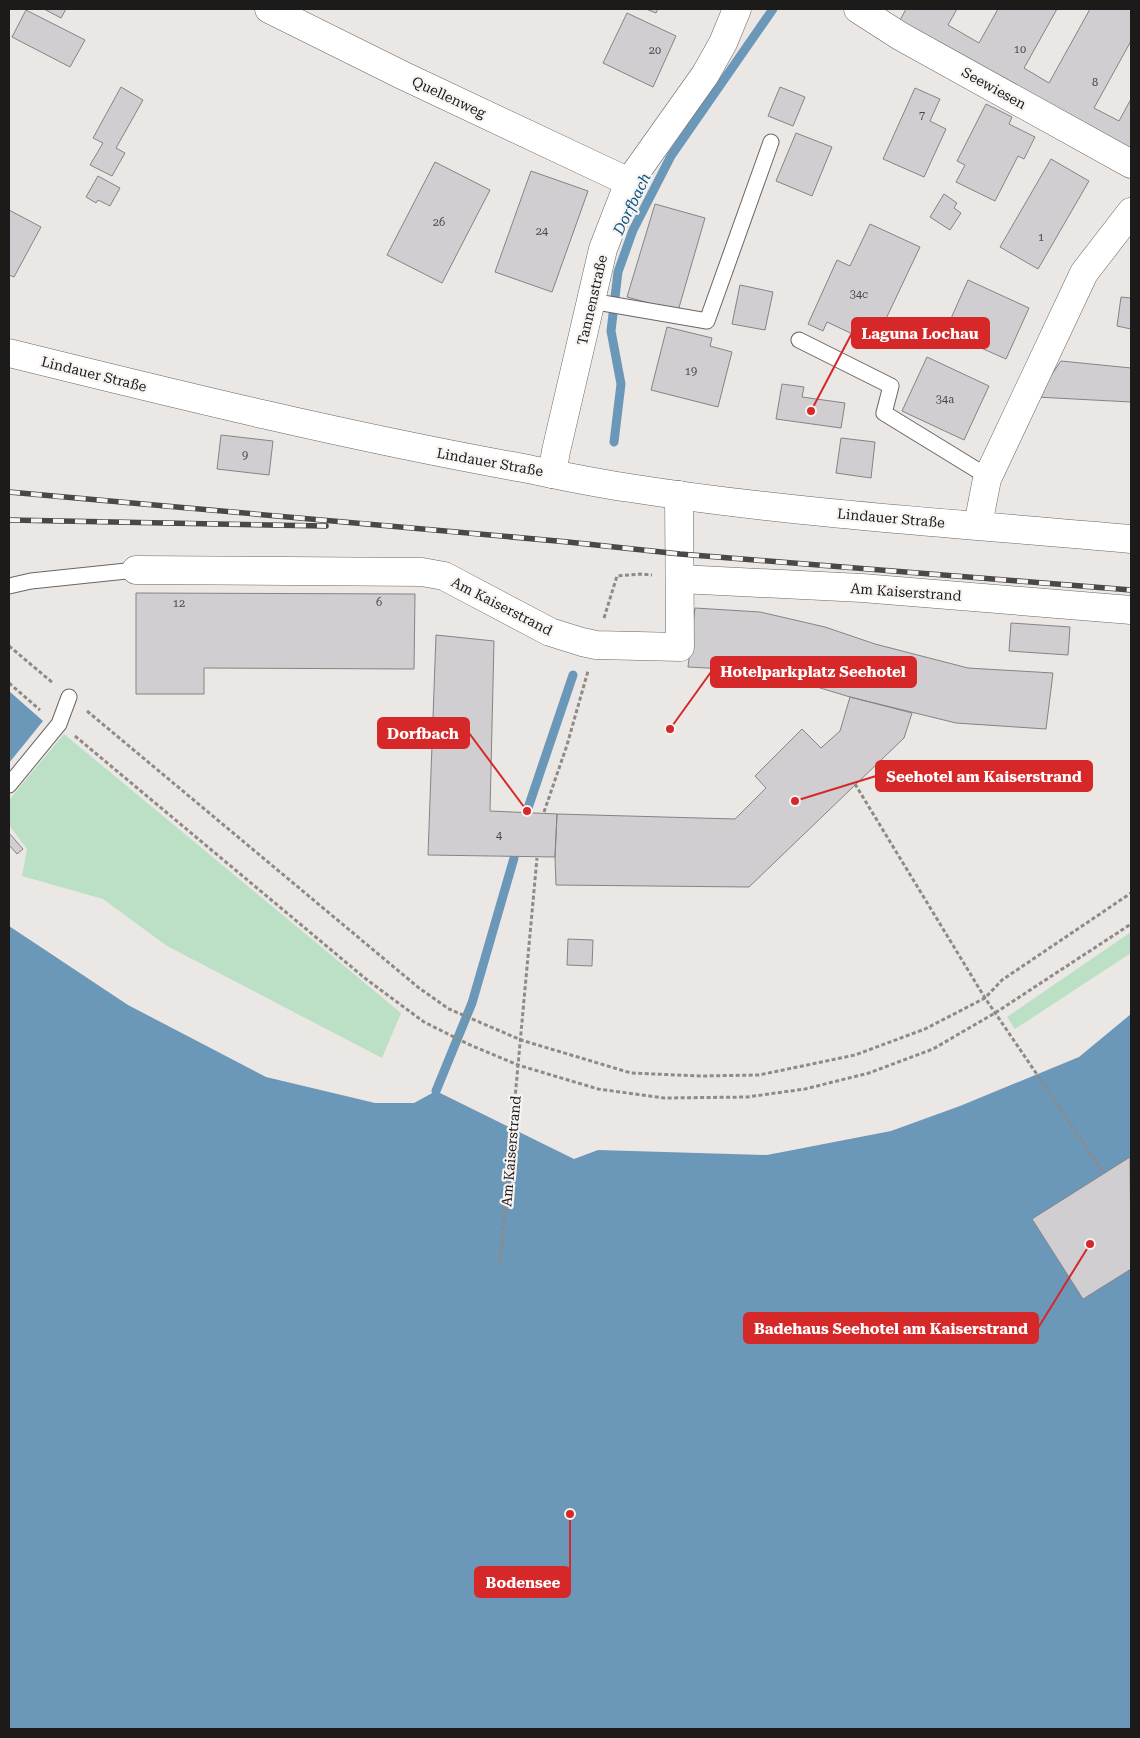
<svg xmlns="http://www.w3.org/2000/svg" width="1140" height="1738" viewBox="0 0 1140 1738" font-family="'Roboto Serif',serif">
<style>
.green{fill:#bbe0c6}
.water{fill:#6b97b9}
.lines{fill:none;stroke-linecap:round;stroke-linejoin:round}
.stream{stroke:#6b97b9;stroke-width:9}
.building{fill:#d0ced1;stroke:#858386}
.lane-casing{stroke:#696664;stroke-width:17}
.street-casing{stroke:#696664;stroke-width:29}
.primary-casing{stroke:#696664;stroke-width:29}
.path{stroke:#8d8b88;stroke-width:3;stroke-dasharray:4 2.5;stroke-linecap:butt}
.lane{stroke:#fff;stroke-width:15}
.street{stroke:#fff;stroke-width:28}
.primary{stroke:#fff;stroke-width:28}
.rail-casing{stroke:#4a4847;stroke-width:5.5}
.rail{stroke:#f8f4f2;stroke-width:4;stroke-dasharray:11;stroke-linecap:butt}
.labels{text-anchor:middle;stroke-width:4.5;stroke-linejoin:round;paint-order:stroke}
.number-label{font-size:11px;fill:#494848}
.street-label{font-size:14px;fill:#1c1b1a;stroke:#f8f4f2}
.water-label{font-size:15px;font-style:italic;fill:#075481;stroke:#f8f4f2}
.leader{fill:none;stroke:#d62828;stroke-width:2}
.callout-dot{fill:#d62828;stroke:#f8f4f2;stroke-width:2}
.callout{fill:#d62828;stroke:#d62828;stroke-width:2}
.callout-label{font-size:15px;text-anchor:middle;font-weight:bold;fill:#fff}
</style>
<rect width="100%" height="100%" fill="#ebe7e4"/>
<path class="green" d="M64 734 401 1013 382 1058 167 946 103 899 22 876 27 849 9 825V800Z
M1131 932V953L1015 1029 1007 1017Z"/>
<path class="water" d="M9 691 43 721 9 763Z
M9 926 128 1005 266 1077 375 1103H414L436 1091 574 1159 598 1150 767 1155 891 1131 960 1106 1079 1057 1131 1014V1159L1130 1158 1033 1219 1083 1299 1131 1269V1729H9Z"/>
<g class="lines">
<path class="stream" d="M614 442 621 384 611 331 618 272 633 230 671 156 773 9
M527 811 573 675
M436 1091 472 1003 514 858"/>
</g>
<path class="building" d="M44 9H66L61 18Z
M646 9H658L656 13Z
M906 9H957L948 25 979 43 998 9H1057L1024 68 1049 83 1090 9H1131V41L1094 108 1119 121 1131 99V152L898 24Z
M26 10 85 40 70 67 12 37Z
M627 13 676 36 653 87 603 63Z
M121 87 143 100 116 148 125 153 112 176 90 165 103 143 93 138Z
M780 87 805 97 793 126 768 116Z
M915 88 940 99 930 121 946 129 924 177 883 159Z
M986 104 1012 117 1009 124 1035 137 1024 159 1018 156 995 201 956 182 965 165 957 161Z
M796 133 832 147 812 196 776 181Z
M1051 159 1089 181 1038 269 1000 247Z
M435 162 490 190 442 283 387 255Z
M531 171 588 191 552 292 495 272Z
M98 176 120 188 110 206 98 200 96 203 86 197Z
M944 194 957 203 954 208 961 213 950 230 930 217Z
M655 204 705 218 678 311 627 297Z
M9 210 41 227 14 277 9 275Z
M870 224 920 247 874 344 827 322 823 331 808 324 837 260 850 266Z
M968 280 1029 308 1006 359 945 332Z
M740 285 773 292 765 330 732 324Z
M1121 297 1131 298V329L1117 326Z
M667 327 712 338 710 346 732 352 718 407 651 390Z
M927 357 989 386 964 440 902 411Z
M1061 361 1131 368V402L1036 397Z
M782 384 804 387 802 397 845 403 841 428 776 419Z
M221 435 273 441 269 475 217 469Z
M841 438 875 442 871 478 836 473Z
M136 593 415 594 414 669 204 668V694H136Z
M695 608 760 612 825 627 875 644 968 668 1053 673 1046 729 956 723 850 697 764 671 688 667Z
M1011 623 1070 627 1068 655 1009 651Z
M436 635 494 641 490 811 557 814 555 857 428 855Z
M850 697 912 713 904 738 749 887 556 885 555 857 557 814 735 819 766 788 755 776 802 729 821 748 840 731Z
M9 833 23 849 17 854 9 845Z
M568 939 593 940 592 966 567 965Z
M1130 1157 1131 1269 1083 1299 1032 1219Z"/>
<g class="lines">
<g class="lane-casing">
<path id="lane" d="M591 301 707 321 771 142
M799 340 891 386 884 413 977 470 987 479
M9 586 31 581 136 570
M9 785 59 724 69 697"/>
</g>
<g class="street-casing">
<path id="street" d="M269 9 402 75 629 182
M858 9 900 36 1131 164
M552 474 556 451 603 249 629 182 705 75 723 43 737 9
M978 525 987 479 1084 273 1131 212
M136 570 422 572 444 576 550 632 582 642 596 645 680 647 679 495
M680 579 862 588 1131 610"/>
</g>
<g class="primary-casing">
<path id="primary" d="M9 353C179 395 350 437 523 468 558 475 594 483 630 488 796 514 964 524 1131 539"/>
</g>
<path class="path" d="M604 618 617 576 640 574 652 575
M9 646 53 683
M9 683 40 710
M87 711 419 988 449 1009 521 1040 631 1073 700 1076 759 1075 855 1055 925 1029 985 998 1002 980 1131 893
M75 736 366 979 424 1022 468 1044 518 1065 598 1089 664 1098 747 1097 805 1089 869 1073 933 1049 995 1013 1131 924
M855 784 985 998 1104 1173
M544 812 567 745 588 671
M500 1262 537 858"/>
<use href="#lane" class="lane"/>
<use href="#street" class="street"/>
<use href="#primary" class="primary"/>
<g class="rail-casing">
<path id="rail" d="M9 492 568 542 680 554 1131 590
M9 520 326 526"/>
</g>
<use href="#rail" class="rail"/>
</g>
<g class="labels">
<g class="number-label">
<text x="1020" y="53">10</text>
<text x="655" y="54">20</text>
<text x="1095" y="86">8</text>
<text x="922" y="119">7</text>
<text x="439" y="226">26</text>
<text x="542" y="235">24</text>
<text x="1041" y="241">1</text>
<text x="859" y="298">34c</text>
<text x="691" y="375">19</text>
<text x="945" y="403">34a</text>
<text x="245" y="459">9</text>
<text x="379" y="606">6</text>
<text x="179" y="607">12</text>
<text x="499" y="839">4</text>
</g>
<g class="street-label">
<text transform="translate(994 88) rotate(29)" y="5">Seewiesen</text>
<text transform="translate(449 97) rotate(25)" y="5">Quellenweg</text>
<text transform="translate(592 300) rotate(-77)" y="5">Tannenstraße</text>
<text transform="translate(94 374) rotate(14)" y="5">Lindauer Straße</text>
<text transform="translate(490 462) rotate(10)" y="5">Lindauer Straße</text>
<text transform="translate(891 518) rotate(5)" y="5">Lindauer Straße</text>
<text transform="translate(906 592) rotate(4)" y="5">Am Kaiserstrand</text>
<text transform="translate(502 606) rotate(27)" y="5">Am Kaiserstrand</text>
<text transform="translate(511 1151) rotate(-85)" y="5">Am Kaiserstrand</text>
</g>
<g class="water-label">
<text transform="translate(632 204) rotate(-64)" y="5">Dorfbach</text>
</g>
</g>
<path class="leader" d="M811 411L852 333M670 729L711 672M527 811L469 733M795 801L876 776M1090 1244L1038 1328M570 1514L570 1582"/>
<g class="callout-dot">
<circle cx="811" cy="411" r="5"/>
<circle cx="670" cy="729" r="5"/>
<circle cx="527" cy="811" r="5"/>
<circle cx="795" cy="801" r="5"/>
<circle cx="1090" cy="1244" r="5"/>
<circle cx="570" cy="1514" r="5"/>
</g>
<g class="callout">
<rect x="852" y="318" width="137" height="30" rx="5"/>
<rect x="711" y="657" width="205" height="30" rx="5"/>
<rect x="378" y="718" width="91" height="30" rx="5"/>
<rect x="876" y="761" width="216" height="30" rx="5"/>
<rect x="744" y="1313" width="294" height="30" rx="5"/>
<rect x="475" y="1567" width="95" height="30" rx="5"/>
</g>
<g class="callout-label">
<text x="920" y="339">Laguna Lochau</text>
<text x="813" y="677">Hotelparkplatz Seehotel</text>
<text x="423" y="739">Dorfbach</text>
<text x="984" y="782">Seehotel am Kaiserstrand</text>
<text x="891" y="1334">Badehaus Seehotel am Kaiserstrand</text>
<text x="523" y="1588">Bodensee</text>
</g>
<rect width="1140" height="1738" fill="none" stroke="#1c1b1a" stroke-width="20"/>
</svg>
